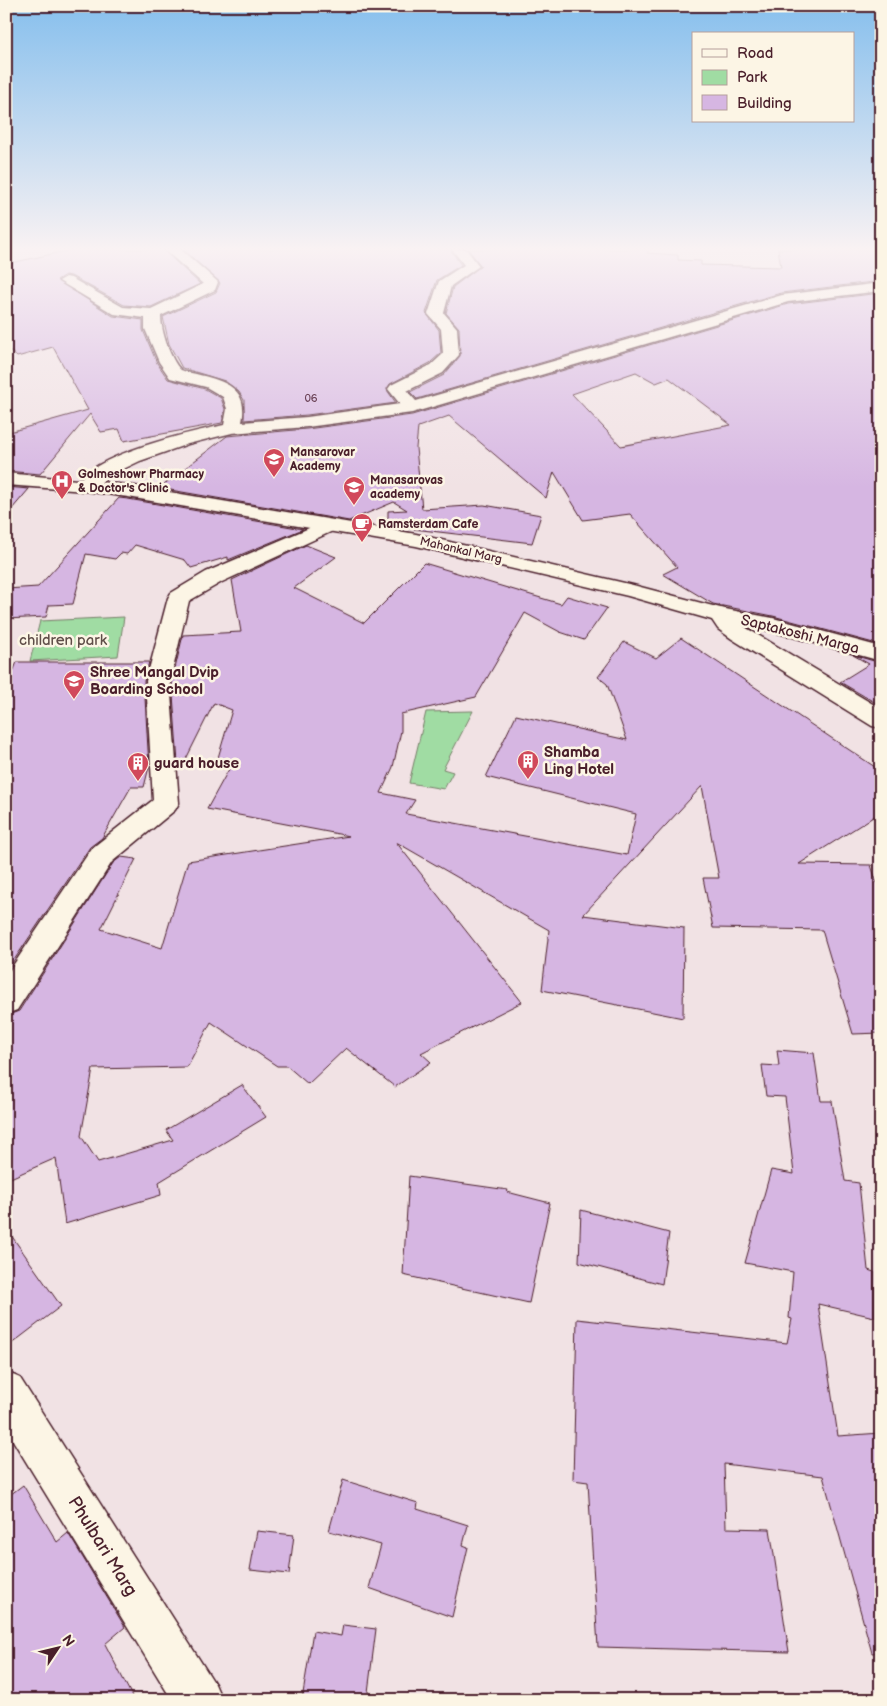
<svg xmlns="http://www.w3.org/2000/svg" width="887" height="1706" viewBox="0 0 887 1706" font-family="'Balsamiq Sans',sans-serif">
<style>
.green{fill:#a0dca3;stroke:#757e67}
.building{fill:#d6b6e2;stroke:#4a1f2b;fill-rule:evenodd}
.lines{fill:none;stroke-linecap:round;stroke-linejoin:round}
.minor-casing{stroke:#4a1f2b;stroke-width:3}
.major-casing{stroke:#4a1f2b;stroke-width:3}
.minor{fill:#fcf5e5;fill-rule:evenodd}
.major{fill:#fcf5e5;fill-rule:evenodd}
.labels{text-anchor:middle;stroke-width:5;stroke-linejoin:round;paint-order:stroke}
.far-number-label{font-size:11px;fill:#6d4559}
.far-poi-label{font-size:12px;font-weight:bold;fill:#4a1f2b;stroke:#fcf5e5;text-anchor:start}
.far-street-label{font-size:12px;fill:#4a1f2b;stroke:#fcf5e5}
.street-label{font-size:15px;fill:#4a1f2b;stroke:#fcf5e5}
.park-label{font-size:15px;fill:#604e49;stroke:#fcf5e5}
.poi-label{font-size:15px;font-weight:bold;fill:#4a1f2b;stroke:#fcf5e5;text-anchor:start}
.near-street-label{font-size:18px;fill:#4a1f2b;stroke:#fcf5e5}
</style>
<rect width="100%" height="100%" fill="#f1e2e4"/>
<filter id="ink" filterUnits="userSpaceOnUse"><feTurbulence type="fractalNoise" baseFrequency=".02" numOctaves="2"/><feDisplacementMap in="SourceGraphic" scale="10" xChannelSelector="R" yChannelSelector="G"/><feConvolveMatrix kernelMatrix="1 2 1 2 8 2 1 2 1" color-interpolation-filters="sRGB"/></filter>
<g filter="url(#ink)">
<path class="green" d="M124 617 118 656 30 661 40 621Z
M473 711 443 769 453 772 444 789 409 783 426 712Z"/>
<path class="building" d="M75 249H162L200 284 151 307 124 305 71 276 65 275 57 280 113 316 143 320V330L157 363 168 379 205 389 221 398 225 409 222 423 124 441 119 429 101 432 90 414 40 474 6 471V433L88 410 53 347 17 357 6 347V264Z
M183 249H450L461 265 437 280 426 313 439 330 441 353 430 363 390 384 387 390 396 403 307 415 244 420V400L239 392 225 381 182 368 169 344 163 317 216 292 220 283Z
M468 249H649L647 253 678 255V260L701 261V265L781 267 778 249H881V281L781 293 417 399 410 392 444 375 460 356 459 328 446 313 453 287 481 266Z
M881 293V645L773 616 713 604 663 574 677 567 630 514 583 520 554 472 546 498 449 416 418 427 416 448 422 509 484 505 541 515 532 543 388 526V511L407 510 394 502 349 521 159 488 227 436 307 429 412 415 788 304ZM636 372 656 383 669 378 731 425 621 446 572 394Z
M6 487 29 489 6 516Z
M119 498 128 499 303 529 228 560V557L191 568 185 560 135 545 127 554 121 553 115 559 86 554 73 604 49 605 46 617 6 619V589L38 587Z
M306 545 336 557 294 588 364 623 424 563 561 604 567 596 607 608 584 640 560 632 525 613 476 697 401 714V731L393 767 381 793 415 800 406 814 627 855 636 814 486 777 516 715 627 740 607 684 598 677 624 642 656 658 681 638 881 771V812L799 864 871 865 881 896V1033L853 1034 822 930 713 928 703 878H719L702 786 583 915 684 928 683 1018 542 990 549 930 396 842 522 1002 421 1053 431 1062 395 1087 346 1048 308 1084 287 1066H277L211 1022 187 1067 93 1069 81 1136 98 1162 173 1140 166 1130 242 1085 266 1117 159 1182 161 1195 65 1224 56 1158 6 1180V1016L19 1011 113 863 121 857 136 859 101 929 162 948 188 861 349 836 207 809 229 769 215 768 232 710 214 703 184 763H178L172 681 183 635 241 632 232 580Z
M853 655 881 663V706L840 682 869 664Z
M17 662H149L144 681 149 767 144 787H131L102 838 90 847 6 972V672H13Z
M777 1050 814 1053 821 1101H832L845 1181 859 1183 868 1270 874 1272V1317L818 1304 838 1436 881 1433V1652L872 1653 823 1476 724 1464 726 1528 770 1529 789 1652 598 1647 588 1482 573 1480 577 1319 787 1343 792 1319 789 1318 793 1272 745 1263 771 1170 794 1174 785 1097 766 1096 762 1065 779 1066Z
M409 1176 508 1190 507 1192 550 1203 529 1303 403 1275Z
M581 1210 669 1233 662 1284 579 1262Z
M6 1228 61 1306 6 1348Z
M343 1480 418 1503 417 1509 468 1525 463 1545 468 1547 452 1617 369 1588 381 1545 329 1531Z
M23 1485 57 1542 68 1533 125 1627 105 1644 134 1700H12L6 1687V1498Z
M257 1531 294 1535 289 1574 250 1570Z
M343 1625 376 1629 367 1700H302L313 1631 341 1636Z"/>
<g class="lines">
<g class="minor-casing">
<path id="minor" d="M164 249H180L218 282 215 290 161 316C161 330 170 360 181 370 185 372 192 373 196 374 224 381 249 387 242 422L307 417 400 404 388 389 391 385 431 365 443 354 441 329 428 314 439 281 464 265 452 249H466L479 266 451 286 444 313 457 328 459 355 443 373 407 391 416 401 782 295 881 283V291L788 302 412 413 307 427 232 433 188 444 140 461 111 475 92 489H78L75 485C97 453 187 433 224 425L227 409 223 397 206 387 170 378 159 362 145 329V318L114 314 59 281 66 277 71 278 123 307 151 309 203 284Z
M328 520 335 522 338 526 335 530 222 582 189 601 170 681 179 803 175 810 112 862 17 1010 6 1014V976L92 848 153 800 146 681 168 598 171 593 206 572Z
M720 608 773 618 881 647V661L771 631 712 620 709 615 712 610Z
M6 1372 20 1378 215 1684 222 1700H172L6 1429Z"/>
</g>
<g class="major-casing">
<path id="major" d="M6 473 128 485 416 534 633 585 728 610 734 619 748 629 881 709V728L872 726 732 639 718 629 712 620 628 596 416 546 128 497 85 491 6 485Z"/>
</g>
<use href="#minor" class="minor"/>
<use href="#major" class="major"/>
</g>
</g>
<linearGradient id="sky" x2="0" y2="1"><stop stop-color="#86bfed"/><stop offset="0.51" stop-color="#f9f2f3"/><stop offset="1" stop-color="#f9f2f3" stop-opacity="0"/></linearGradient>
<rect width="887" height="488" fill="url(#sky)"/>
<defs>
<g id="school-pin" transform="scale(1.125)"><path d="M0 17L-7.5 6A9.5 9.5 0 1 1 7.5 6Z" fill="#d1495b" stroke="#fcf5e5"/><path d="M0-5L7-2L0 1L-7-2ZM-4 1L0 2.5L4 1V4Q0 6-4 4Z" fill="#fff"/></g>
<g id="hospital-pin" transform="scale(1.125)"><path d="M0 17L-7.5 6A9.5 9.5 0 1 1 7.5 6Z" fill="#d1495b" stroke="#fcf5e5"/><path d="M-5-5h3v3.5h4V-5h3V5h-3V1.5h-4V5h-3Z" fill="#fff"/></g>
<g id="cafe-pin" transform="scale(1.125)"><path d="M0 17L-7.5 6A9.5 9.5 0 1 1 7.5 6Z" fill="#d1495b" stroke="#fcf5e5"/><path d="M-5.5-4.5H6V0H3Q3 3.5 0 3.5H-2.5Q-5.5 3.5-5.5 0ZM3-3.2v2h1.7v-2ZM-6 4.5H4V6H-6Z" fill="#fff"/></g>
<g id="building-pin" transform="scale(1.125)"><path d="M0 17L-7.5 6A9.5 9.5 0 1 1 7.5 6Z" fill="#d1495b" stroke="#fcf5e5"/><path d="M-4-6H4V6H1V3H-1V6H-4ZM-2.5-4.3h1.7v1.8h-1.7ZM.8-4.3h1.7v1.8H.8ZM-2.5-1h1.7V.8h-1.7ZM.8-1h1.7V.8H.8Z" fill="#fff"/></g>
</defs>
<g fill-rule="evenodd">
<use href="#school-pin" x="274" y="459"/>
<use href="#hospital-pin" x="62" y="481"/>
<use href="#school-pin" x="354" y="487"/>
<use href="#cafe-pin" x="362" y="524"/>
<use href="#school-pin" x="74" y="681"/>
<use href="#building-pin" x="528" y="761"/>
<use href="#building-pin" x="138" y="763"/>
</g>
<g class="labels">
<g class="far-number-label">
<text x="311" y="402">06</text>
</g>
<g class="far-poi-label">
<text x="290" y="456">Mansarovar<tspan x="290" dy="14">Academy</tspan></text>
<text x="78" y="478">Golmeshowr Pharmacy<tspan x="78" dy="14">&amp; Doctor's Clinic</tspan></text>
<text x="370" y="484">Manasarovas<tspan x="370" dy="14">academy</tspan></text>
<text x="378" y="528">Ramsterdam Cafe</text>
</g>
<g class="far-street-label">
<text transform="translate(461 550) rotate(13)" y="4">Mahankal Marg</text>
</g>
<g class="street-label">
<text transform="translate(800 634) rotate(14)" y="5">Saptakoshi Marga</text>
</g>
<g class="park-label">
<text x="63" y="645">children park</text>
</g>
<g class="poi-label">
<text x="90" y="677">Shree Mangal Dvip<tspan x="90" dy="17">Boarding School</tspan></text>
<text x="544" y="757">Shamba<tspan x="544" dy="17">Ling Hotel</tspan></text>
<text x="154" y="768">guard house</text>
</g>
<g class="near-street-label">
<text transform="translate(103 1546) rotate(58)" y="6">Phulbari Marg</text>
</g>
</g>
<rect width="887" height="1706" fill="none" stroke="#fcf5e5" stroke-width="25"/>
<rect x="12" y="12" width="862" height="1681" fill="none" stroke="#4a1f2b" stroke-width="2" filter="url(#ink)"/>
<rect x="692" y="32" width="162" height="90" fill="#fcf5e5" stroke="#b59f9b"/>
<rect x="702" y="49" width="25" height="8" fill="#fcf5e5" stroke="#b59f9b"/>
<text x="737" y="58" font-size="15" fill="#4a1f2b">Road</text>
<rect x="702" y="70" width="25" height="15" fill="#a0dca3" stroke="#b59f9b"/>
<text x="737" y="82" font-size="15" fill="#4a1f2b">Park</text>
<rect x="702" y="95" width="25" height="15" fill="#d6b6e2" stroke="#b59f9b"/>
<text x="737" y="108" font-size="15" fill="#4a1f2b">Building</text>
<g transform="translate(58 1648) rotate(55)" stroke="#fcf5e5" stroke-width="4" paint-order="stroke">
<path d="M0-4L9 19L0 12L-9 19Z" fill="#4a1f2b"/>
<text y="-8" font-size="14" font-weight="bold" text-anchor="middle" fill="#4a1f2b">N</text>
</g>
</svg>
